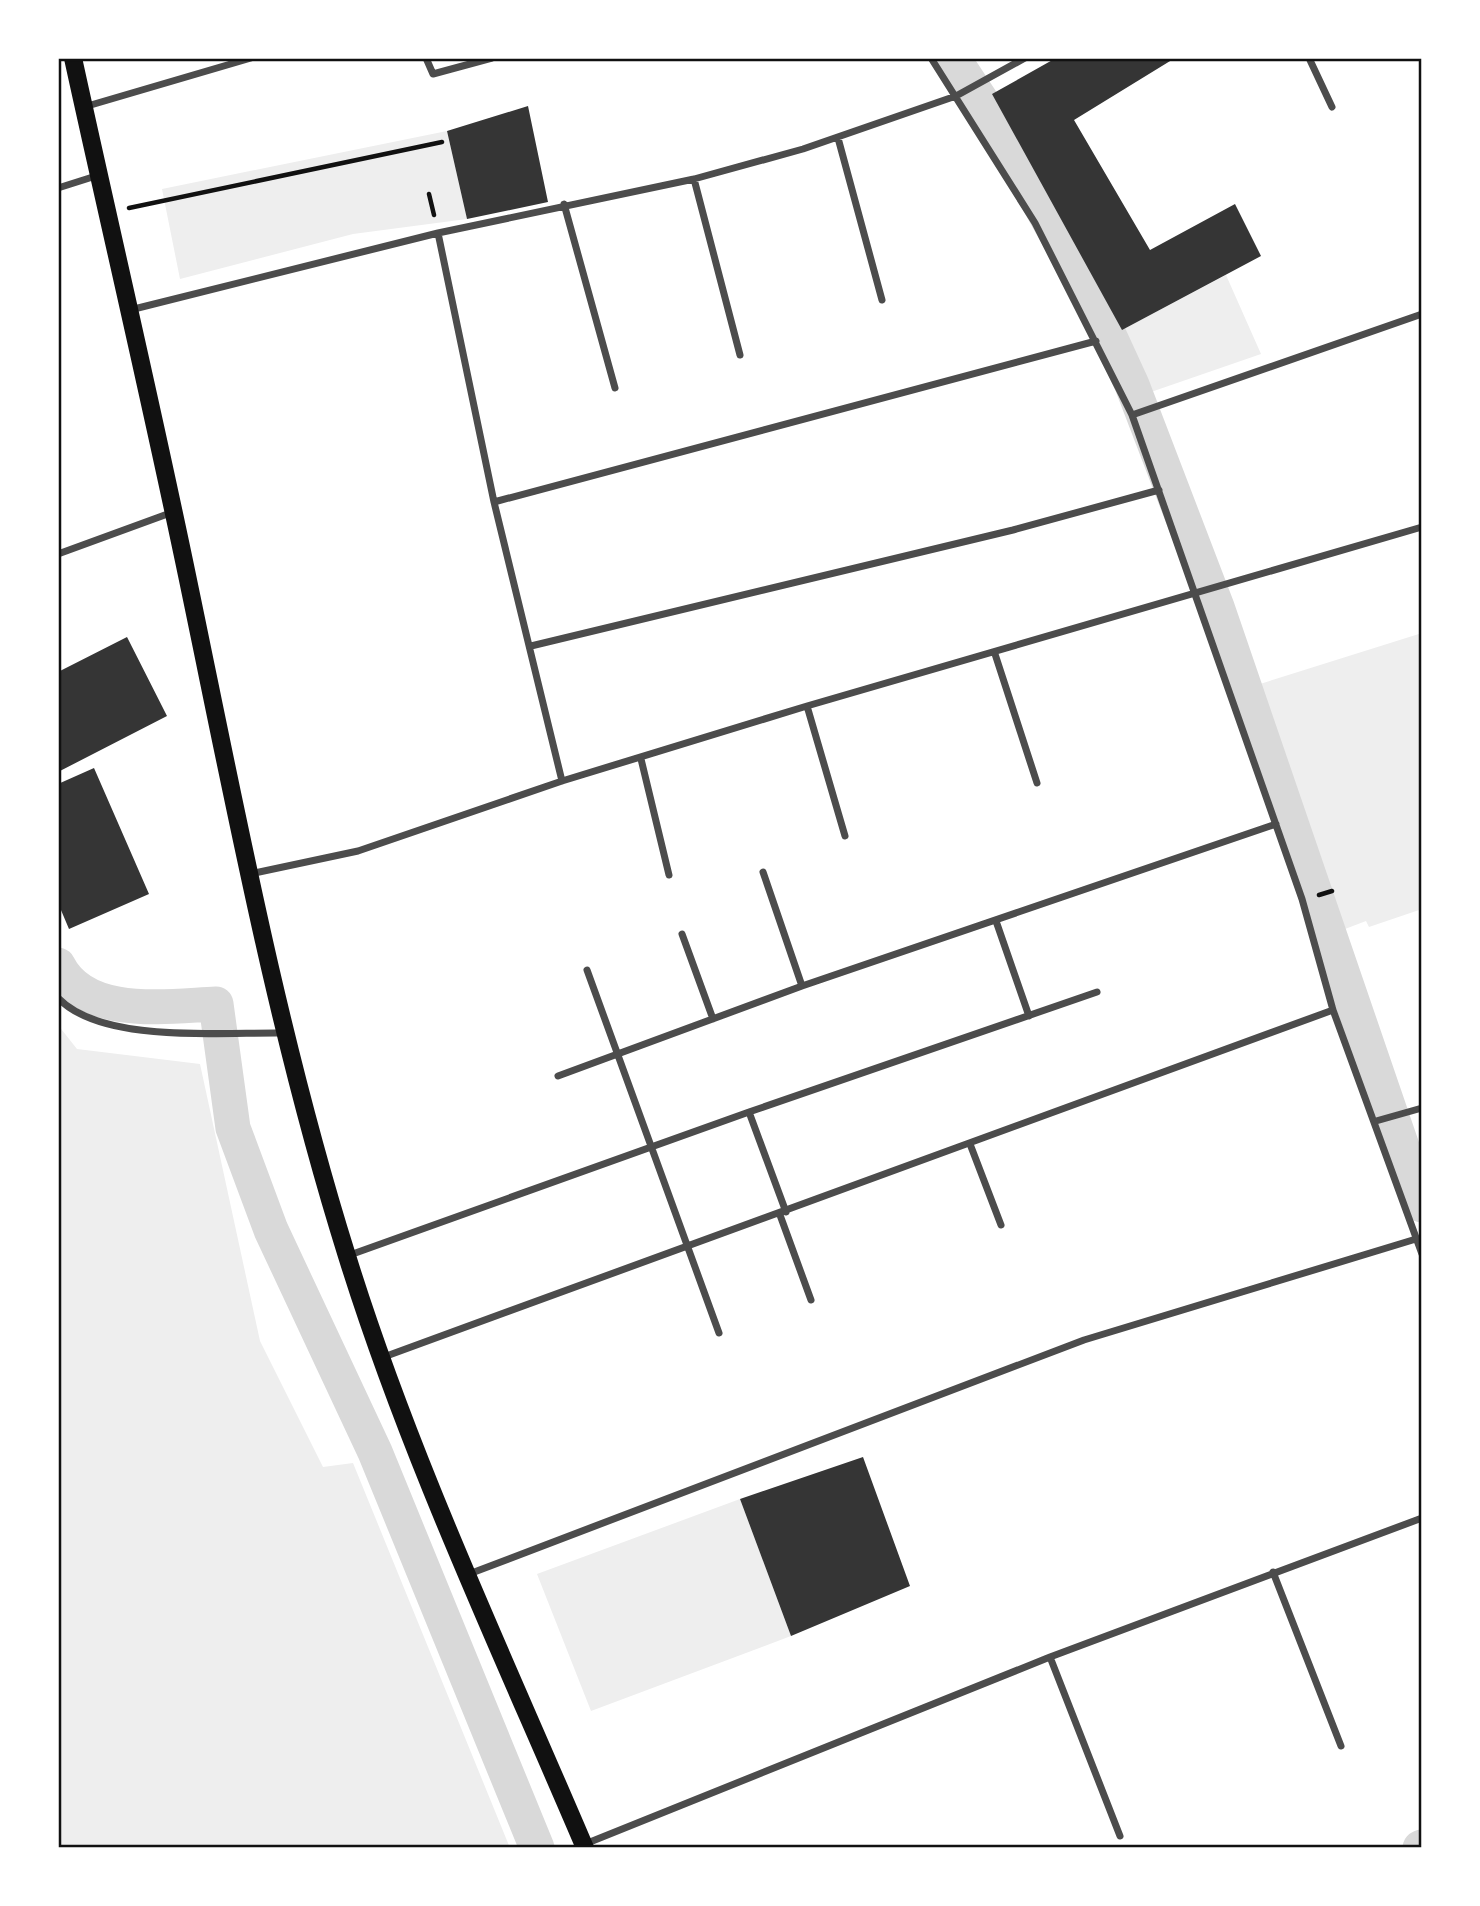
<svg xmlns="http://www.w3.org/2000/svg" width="1480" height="1906" viewBox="0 0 1480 1906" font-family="Merriweather,serif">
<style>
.green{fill:#eee}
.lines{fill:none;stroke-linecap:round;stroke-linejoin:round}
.canal{stroke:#d9d9d9;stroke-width:35}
.building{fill:#353535}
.path{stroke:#111;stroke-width:4.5}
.minor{stroke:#4c4c4c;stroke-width:7}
.primary{stroke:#111;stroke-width:18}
.neatline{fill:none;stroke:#111;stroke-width:2.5}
</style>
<rect width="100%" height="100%" fill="#fff"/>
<path class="green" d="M447 131 467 219 353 234 180 279 162 189Z
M1226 275 1261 354 1151 392 1122 330Z
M1422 633V909L1369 927 1366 921 1345 929 1260 684Z
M58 1025 77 1049 200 1064 260 1341 323 1467 353 1463 510 1848H58Z
M740 1499 791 1636 591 1711 537 1574Z"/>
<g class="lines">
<path class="canal" d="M953 58 988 111 1093 300 1132 385 1217 607 1422 1205
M58 965C85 1019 166 1006 216 1004L233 1128 271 1230 375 1452 537 1848
M1420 1848 1422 1847"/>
</g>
<path class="building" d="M1056 58H1175L1074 120 1150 250 1235 204 1261 256 1122 330 992 94Z
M528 106 548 202 467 219 447 131Z
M127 637 167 716 58 772V672Z
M94 768 149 894 69 929 58 903V784Z
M863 1457 910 1586 791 1636 740 1499Z"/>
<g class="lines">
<path class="path" d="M429 194 434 215
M129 208 442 142
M1319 895 1332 891"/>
<path class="minor" d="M426 58 433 74 492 58
M931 58 1035 223 1132 415 1302 899 1333 1010 1422 1254
M1309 58 1332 107
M84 107 251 58
M838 138 882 300
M694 179 740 355
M58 188 99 175
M564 204 615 388
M438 233 494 502 562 781
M130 310 438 233 694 179 803 149 956 96 1025 58
M1132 415 1422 314
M494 502 1096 341
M58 554 173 512
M531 646 1013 530 1159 490
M995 654 1037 783
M807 706 845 836
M641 759 669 875
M763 872 802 986
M250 874 358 851 562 781 807 706 1422 527
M996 921 1029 1016
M682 934 713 1019
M587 970 719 1333
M58 998C102 1044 222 1032 283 1033
M558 1076 802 986 1276 824
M749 1112 786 1212
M1376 1121 1422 1108
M970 1144 1001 1225
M780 1215 811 1300
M347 1256 749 1112 1097 992
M381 1358 1333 1010
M1273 1572 1341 1746
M469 1574 1084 1340 1416 1239
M1050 1657 1120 1836
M585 1844 1050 1657 1422 1518"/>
<path class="primary" d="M73 58C111 232 152 406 188 580 235 806 278 1036 347 1256 410 1459 502 1653 585 1848"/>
</g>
<rect width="1480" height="1906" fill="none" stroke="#ffffff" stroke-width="119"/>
<rect x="60" y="60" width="1360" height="1786" class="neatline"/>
</svg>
